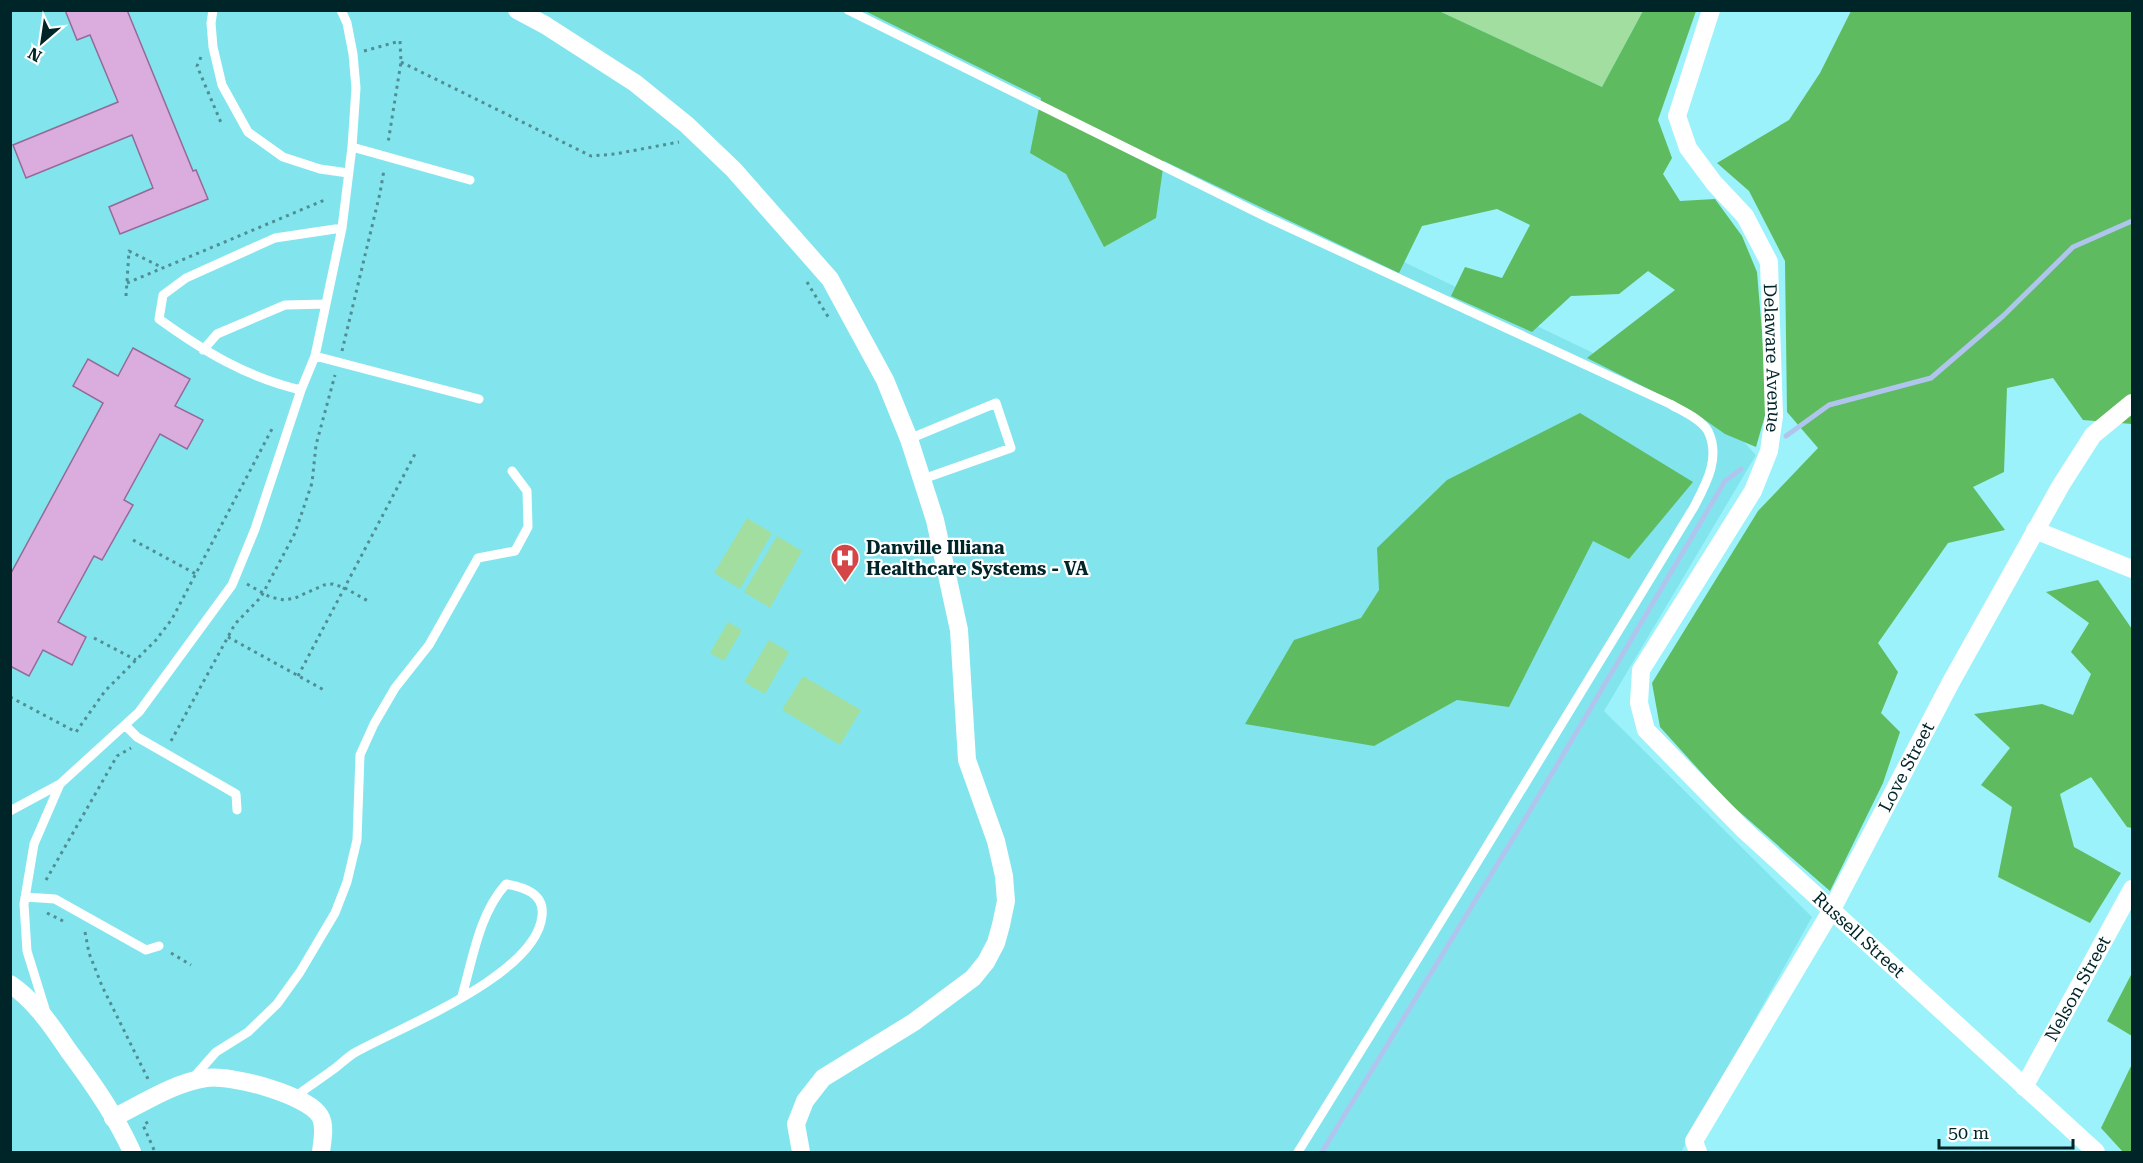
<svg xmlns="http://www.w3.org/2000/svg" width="2143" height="1163" viewBox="0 0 2143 1163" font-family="'Roboto Serif',serif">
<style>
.built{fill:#82e5ee}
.green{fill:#a2de9f}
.forest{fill:#5fbb5f}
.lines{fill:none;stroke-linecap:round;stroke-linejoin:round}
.stream{stroke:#b0c5ee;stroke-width:5}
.building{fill:#daadde;stroke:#946a98;stroke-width:1.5}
.path{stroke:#508e94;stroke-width:3;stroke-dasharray:3 4.5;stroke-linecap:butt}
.service{stroke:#fff;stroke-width:9}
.minor{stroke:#fff;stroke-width:18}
.labels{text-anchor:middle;stroke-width:4.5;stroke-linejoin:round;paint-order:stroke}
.street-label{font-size:18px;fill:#002529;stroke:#fff}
.poi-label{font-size:18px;font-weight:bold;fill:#002529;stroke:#fff;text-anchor:start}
</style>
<rect width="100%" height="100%" fill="#9bf2fa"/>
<path class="built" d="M10 11H882L1716 412 1756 455 1604 711 1812 917 1681 1152H11Z"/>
<path class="green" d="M1439 11H1643L1602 87Z
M747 518 772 533 740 589 714 573Z
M777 536 802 551 770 608 744 592Z
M728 622 742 630 724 661 710 653Z
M769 640 789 652 765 694 744 682Z
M803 676 861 710 840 745 782 710Z"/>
<path class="forest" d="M865 11H1439L1602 87 1643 11H1696L1658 120 1672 158 1663 174 1680 201 1715 199 1742 236 1757 272 1768 405 1756 447 1725 434 1692 411 1587 358 1675 290 1648 271 1619 294 1571 296 1532 332 1451 296 1465 267 1502 278 1530 225 1497 209 1422 226 1399 273 1164 161 1156 218 1104 247 1066 174 1030 153 1041 98Z
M1851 11H2132V424L2083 420 2053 378 2007 388 2004 472 1973 487 2005 530 1948 543 1878 643 1898 672 1881 713 1900 732 1883 783 1830 891 1728 802 1660 727 1652 683 1758 511 1818 448 1787 412 1785 261 1749 191 1717 163 1789 120 1820 73Z
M1580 413 1693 482 1629 559 1593 541 1509 707 1457 700 1374 746 1245 724 1294 640 1361 618 1379 590 1377 548 1447 480Z
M2098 580 2132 629V828L2127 827 2091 777 2060 794 2074 847 2121 873 2090 923 1998 877 2012 807 1981 785 2010 748 1974 714 2042 704 2073 715 2091 674 2071 652 2089 623 2046 592Z
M2132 973V1036L2107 1021Z
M2132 1064V1152H2123L2101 1128Z"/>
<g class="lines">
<path class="stream" d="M1786 436 1829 405 1931 378 2003 316 2073 247 2132 221
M1322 1152 1528 814 1725 481 1741 469"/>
</g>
<path class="building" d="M65 10H127L193 171 196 170 208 199 120 234 109 207 153 188 132 135 26 178 13 145 118 102 90 35 77 40Z
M133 348 190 379 175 406 203 420 187 449 160 434 124 500 133 505 102 560 94 556 58 622 86 637 72 665 43 650 29 676 10 666V575L103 403 73 386 88 359 118 376Z"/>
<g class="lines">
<path class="path" d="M364 51 400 41 401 62 388 143
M201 57 197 66 222 125
M401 62 591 156 615 154 679 142
M807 282 830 320
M127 283 327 199
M126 296 129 251 163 268
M342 351 380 193 384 170
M133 540 196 574
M247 584 270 597 284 600 295 598 324 585 333 584 345 588 368 601
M228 637 324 690
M94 638 136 660
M298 676 415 454
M10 697 76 732 105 691 156 640 172 619 273 427
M171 741 235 624 261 597 295 533 312 483 316 445 335 375
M46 880 117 756 131 748
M47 913 63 921
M85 932 89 953 102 986 148 1079
M171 953 191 965
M148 1122 143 1125 155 1152"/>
<path class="service" d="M213 10 211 23 213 47 222 85 248 132 283 157 320 169 348 173
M848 10 1264 216 1670 404C1682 411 1701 419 1708 431 1721 458 1706 484 1694 507L1459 892 1298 1152
M352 147 470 180
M203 350 217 334 285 305 326 304
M315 356 479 399
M301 390C246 377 205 352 159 319L163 295 186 278 275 238 342 228
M909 439 996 403 1011 448 923 479
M125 725 137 737 236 794 237 810
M10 811 60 784 139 712 232 585 255 529 301 390 315 356 342 228 352 147 356 88 353 54 347 23 341 10
M25 897 55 899 146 950 159 946
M46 1012 27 951 24 904 34 844 60 784
M193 1078 216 1052 248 1032 277 1004 300 972 335 913 347 882 357 840 360 755 374 724 395 688 429 645 478 558 515 551 528 527 527 491 512 471
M294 1098C306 1088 319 1080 331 1071 340 1065 347 1057 356 1052 403 1026 536 975 542 916 545 893 523 887 506 884 479 914 473 958 462 996"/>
<g class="minor">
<path d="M517 10 545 25 635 83 687 125 734 170 830 279 885 380 909 439 935 520 959 630 967 760 996 841 1004 876 1006 901 1001 925 996 943 986 962 973 978 914 1022 823 1078 805 1101 796 1124 801 1152"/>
<path id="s1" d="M1711 10 1677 116 1688 148 1714 183 1745 216 1769 262 1774 416 1769 451 1753 491 1641 670 1639 703 1646 730 1742 828 2096 1152"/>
<path d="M2035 530 2132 569"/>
<path d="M10 984C34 1000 52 1026 68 1050 92 1082 116 1116 132 1152"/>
<path id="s2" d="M2024 1087 2132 889"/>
<path d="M113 1118C142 1104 173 1083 206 1078 230 1074 308 1095 320 1116 326 1126 322 1142 321 1152"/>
<path id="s3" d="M1698 1152 1694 1141 1831 911 1951 682 2061 485 2093 435 2132 403"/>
</g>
</g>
<defs>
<g id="hospital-pin" transform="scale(1.5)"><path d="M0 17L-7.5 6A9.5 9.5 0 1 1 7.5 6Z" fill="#d54648" stroke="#fff"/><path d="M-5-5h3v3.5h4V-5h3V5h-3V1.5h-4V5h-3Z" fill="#fff"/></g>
</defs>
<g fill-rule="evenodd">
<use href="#hospital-pin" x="845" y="558"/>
</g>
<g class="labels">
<g class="street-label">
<text dy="6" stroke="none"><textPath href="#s1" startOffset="382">Delaware Avenue</textPath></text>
<text dy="6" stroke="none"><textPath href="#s3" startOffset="442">Love Street</textPath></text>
<text dy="6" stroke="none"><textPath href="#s1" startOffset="1086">Russell Street</textPath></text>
<text dy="6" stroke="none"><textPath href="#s2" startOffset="112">Nelson Street</textPath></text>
</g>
<g class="poi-label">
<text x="866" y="554">Danville Illiana<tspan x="866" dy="21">Healthcare Systems - VA</tspan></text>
</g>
</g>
<rect width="2143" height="1163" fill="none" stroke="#002529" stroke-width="24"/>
<g transform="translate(42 42) rotate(209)" stroke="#ffffff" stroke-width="4.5" paint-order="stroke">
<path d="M0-4.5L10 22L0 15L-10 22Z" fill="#002529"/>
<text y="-9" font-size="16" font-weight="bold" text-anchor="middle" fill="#002529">N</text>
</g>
<path d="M1939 1139v9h134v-9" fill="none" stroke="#002529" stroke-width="3"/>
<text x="1948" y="1139" font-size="18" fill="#002529" stroke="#ffffff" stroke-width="4.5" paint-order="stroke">50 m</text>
</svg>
